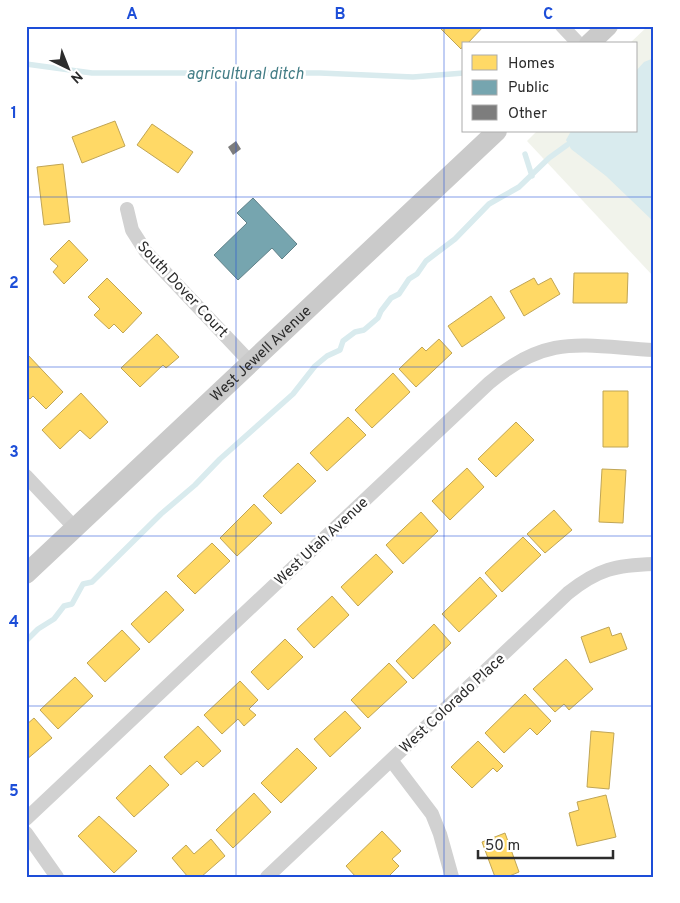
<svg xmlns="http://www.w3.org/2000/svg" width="680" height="903" viewBox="0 0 680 903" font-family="Overpass,sans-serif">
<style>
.green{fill:#f1f3eb}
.water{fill:#d9ebee}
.homes{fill:#ffd966;stroke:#c0a555}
.public{fill:#76a5af;stroke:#608188}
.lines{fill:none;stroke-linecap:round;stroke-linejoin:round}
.stream{stroke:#d9ebee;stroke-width:5.5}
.building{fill:#7d7d7d}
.street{stroke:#d1d1d1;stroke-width:14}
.secondary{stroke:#cacaca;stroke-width:20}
.grid{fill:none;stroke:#1d4ed8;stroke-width:1;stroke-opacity:0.55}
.labels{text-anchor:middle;stroke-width:5;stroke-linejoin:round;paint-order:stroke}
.street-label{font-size:15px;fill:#2c2c2c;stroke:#fff}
.water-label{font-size:16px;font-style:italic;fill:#437d86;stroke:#fff}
.neatline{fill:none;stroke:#1d4ed8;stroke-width:2}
.grid-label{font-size:16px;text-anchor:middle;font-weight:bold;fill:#1d4ed8}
</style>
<rect width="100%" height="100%" fill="#fff"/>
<path class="green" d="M648 26H654V277L527 141 537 131H636V44H629Z"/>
<path class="water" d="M654 58V222L606 176 571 149 566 140 571 131H636V71L644 62Z"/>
<path class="homes" d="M442 26H484L467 44H464L461 49 440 28Z
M115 121 125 146 82 163 72 137Z
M152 124 193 152 178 173 137 145Z
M63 164 70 222 44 225 37 167Z
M69 240 88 260 64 284 53 272 58 266 50 259Z
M574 273H628L627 303H573Z
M107 278 142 313 123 333 114 324 109 329 94 315 100 309 88 297Z
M534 278 538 285 551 278 560 294 524 316 510 291Z
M491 296 505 318 462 347 448 326Z
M157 334 179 357 166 368 163 365 140 387 121 368Z
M439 339 452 353 416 387 399 369 422 347 426 351Z
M27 354 63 392 46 409 33 396 30 399 26 396Z
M393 373 410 392 372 428 355 410Z
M603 391H628V447H603Z
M81 393 108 422 90 439 80 430 60 449 42 430Z
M348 417 366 435 327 471 310 453Z
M516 422 534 440 496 477 478 459Z
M298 463 316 481 281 514 263 496Z
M467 468 484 487 450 520 432 501Z
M602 469 626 470 623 523 599 522Z
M254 504 272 523 237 556 220 538Z
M554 510 572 530 545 553 527 534Z
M421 512 438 531 403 564 386 545Z
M523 537 541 555 502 592 485 573Z
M212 543 230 561 195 594 177 576Z
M376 554 393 572 358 606 341 587Z
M480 577 497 596 459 632 442 614Z
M166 591 184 610 149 643 131 624Z
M332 596 349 615 314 648 297 629Z
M434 624 451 643 413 679 396 661Z
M609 627 612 636 621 633 627 649 590 663 581 637Z
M122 630 140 649 105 682 87 663Z
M285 639 303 657 268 690 251 672Z
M566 659 593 689 569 710 564 704 555 712 533 689Z
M389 663 407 682 368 718 351 700Z
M75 677 93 696 58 729 40 710Z
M240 681 258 700 249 709 256 715 244 726 238 719 222 734 204 715Z
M525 694 551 721 537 735 530 728 504 753 485 733Z
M345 711 361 728 330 757 314 739Z
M34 718 52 738 26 760V725Z
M198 726 221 751 203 767 197 761 181 775 164 757Z
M591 731 614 733 609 789 587 787Z
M478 741 503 766 497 772 493 768 472 788 451 767Z
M297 748 317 768 281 803 261 783Z
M150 765 169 785 134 817 116 798Z
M254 793 271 812 233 848 216 830Z
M606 795 616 837 577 846 569 813 579 810 577 802Z
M99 816 137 851 114 873 78 836Z
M382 831 401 851 392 859 399 866 388 877H356L346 866Z
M505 833 519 872 507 877H495L482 842Z
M211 839 225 856 201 877H188L172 858 186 845 194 854Z"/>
<path class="public" d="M253 198 297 244 282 259 272 248 238 280 214 255 247 223 237 213Z"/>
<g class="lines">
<path class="stream" d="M26 64 92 73H320L413 77 464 73
M525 154 532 176
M26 641 38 629 54 619 64 606 72 604 83 584 92 582 161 514 195 485 220 459 293 394 315 366 327 356 340 350 343 341 355 332 364 330 378 318 381 311 391 298 399 294 409 279 417 274 426 261 455 239 489 204 519 187 549 158 567 145"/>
</g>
<path class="building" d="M236 141 241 149 233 155 228 147Z"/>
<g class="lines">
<path class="street" d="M562 26 579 44
M127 209 132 230 146 252 251 363
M26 476 75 528
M391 760 432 814 440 834 452 877
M26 819 489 383C548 333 582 346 654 350
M26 833 57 877
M267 877 568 593C598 569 616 565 654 564"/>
<g class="secondary">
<path d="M589 44 608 26"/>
<path id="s1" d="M26 574 497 131"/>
</g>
</g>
<path class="grid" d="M236 26V877M444 26V877M26 197H654M26 367H654M26 536H654M26 706H654"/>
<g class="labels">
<g class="street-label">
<text transform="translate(183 289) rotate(47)" y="5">South Dover Court</text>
<text dy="5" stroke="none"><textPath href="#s1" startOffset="322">West Jewell Avenue</textPath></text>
<text transform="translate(321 541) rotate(-43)" y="5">West Utah Avenue</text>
<text transform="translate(452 703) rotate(-43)" y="5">West Colorado Place</text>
</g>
<g class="water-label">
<text x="245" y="79">agricultural ditch</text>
</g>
</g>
<rect width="680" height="903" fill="none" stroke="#ffffff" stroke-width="55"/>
<rect x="462" y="42" width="175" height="90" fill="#ffffff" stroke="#ababab"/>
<rect x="472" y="55" width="25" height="15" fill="#ffd966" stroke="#ababab"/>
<text x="508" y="68" font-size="15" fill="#2c2c2c">Homes</text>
<rect x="472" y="80" width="25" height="15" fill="#76a5af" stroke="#ababab"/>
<text x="508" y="92" font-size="15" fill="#2c2c2c">Public</text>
<rect x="472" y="105" width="25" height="15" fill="#7d7d7d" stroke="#ababab"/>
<text x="508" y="118" font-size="15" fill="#2c2c2c">Other</text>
<g transform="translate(68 68) rotate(137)" stroke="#ffffff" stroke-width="4" paint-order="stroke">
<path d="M0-4L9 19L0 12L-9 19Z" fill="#2c2c2c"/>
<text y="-8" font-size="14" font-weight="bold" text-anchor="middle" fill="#2c2c2c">N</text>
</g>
<path d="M478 850v8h135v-8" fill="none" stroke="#2c2c2c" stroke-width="2.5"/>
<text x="485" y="850" font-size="15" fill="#2c2c2c" stroke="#ffffff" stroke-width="4" paint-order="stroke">50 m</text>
<rect x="28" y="28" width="624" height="848" class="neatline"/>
<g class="grid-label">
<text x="132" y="19">A</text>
<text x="340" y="19">B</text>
<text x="548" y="19">C</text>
<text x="14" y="118">1</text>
<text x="14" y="288">2</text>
<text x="14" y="457">3</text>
<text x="14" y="627">4</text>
<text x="14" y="796">5</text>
</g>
</svg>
